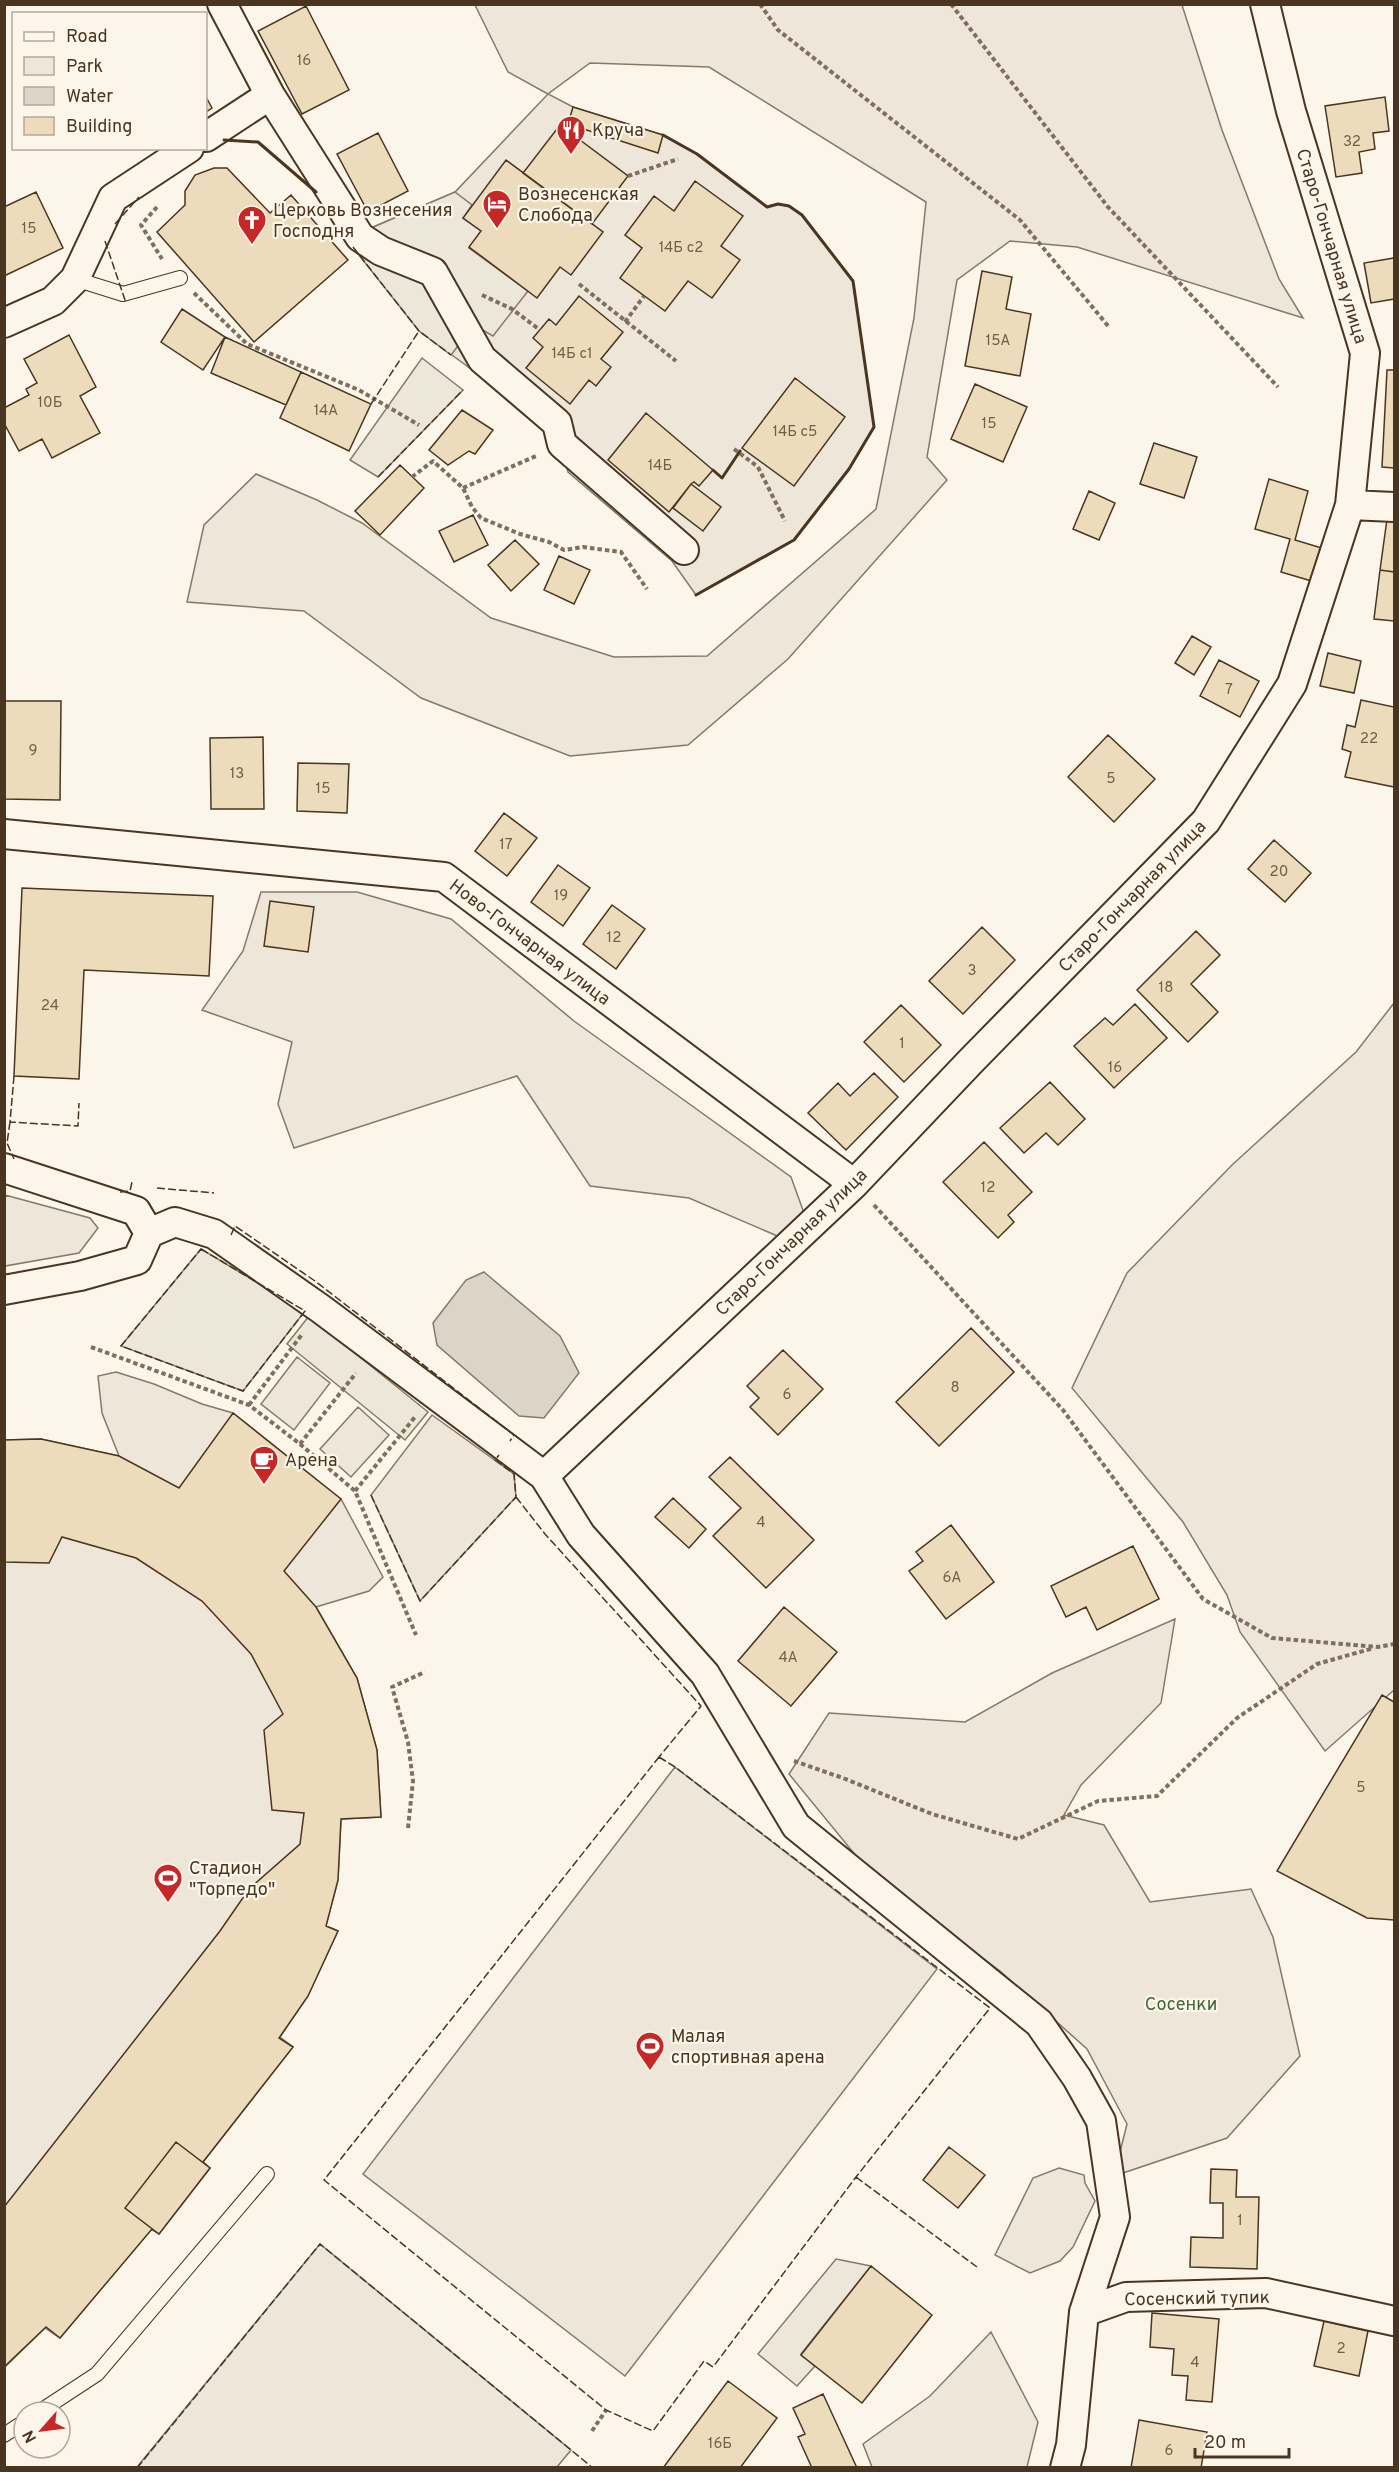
<svg xmlns="http://www.w3.org/2000/svg" width="1399" height="2472" viewBox="0 0 1399 2472" font-family="Overpass,sans-serif">
<style>
.green{fill:#ede6d9;stroke:#887966;stroke-width:1.5}
.parking{fill:#ede7d9;stroke:#887966;stroke-width:1.5}
.water{fill:#dcd4c6;stroke:#887966;stroke-width:1.5}
.building{fill:#ecdcbc;stroke:#4a3520;stroke-width:1.5}
.lines{fill:none;stroke-linecap:round;stroke-linejoin:round}
.lane-casing{stroke:#4a3520;stroke-width:16}
.street-casing{stroke:#4a3520;stroke-width:32}
.path{stroke:#7f6f5c;stroke-width:4;stroke-dasharray:4.5 3;stroke-linecap:butt}
.lane{stroke:#fbf6e9;stroke-width:14}
.street{stroke:#fbf6e9;stroke-width:28}
.fence{stroke:#4a3520;stroke-width:1.5;stroke-dasharray:8 3;stroke-linecap:butt}
.wall{stroke:#4a3520;stroke-width:3}
.labels{text-anchor:middle;stroke-width:4.5;stroke-linejoin:round;paint-order:stroke}
.number-label{font-size:15px;fill:#725f47}
.poi-label{font-size:18px;fill:#4a3520;stroke:#fbf6e9;text-anchor:start}
.street-label{font-size:18px;fill:#4a3520;stroke:#fbf6e9}
.park-label{font-size:18px;fill:#436837;stroke:#fbf6e9}
</style>
<rect width="100%" height="100%" fill="#fbf6e9"/>
<path class="green" d="M475 5H1182L1222 130 1279 279 1303 318 1077 247 1010 241 957 280 927 457 947 480 788 659 688 745 570 756 421 698 304 611 187 602 204 525 256 474 317 500 362 523 491 618 614 657 707 656 876 509 914 318 926 202 709 67 590 63 548 94 573 107 663 135 697 154 767 207 778 204 789 206 802 215 853 281 874 427 849 469 794 540 696 595 672 561 568 472 556 431 419 331 371 228 455 192 548 94 508 72Z
M261 892H357L451 919 574 1021 791 1177 804 1213 782 1238 689 1198 590 1186 517 1076 294 1148 278 1104 292 1042 202 1010 243 951Z
M1394 1003V1690L1325 1751 1240 1632 1227 1595 1183 1522 1072 1388 1127 1273 1232 1165 1356 1052Z
M5 1195 90 1218 98 1228 79 1253 5 1266Z
M297 1357 330 1383 294 1430 261 1404Z
M116 1372 154 1384 202 1404 233 1413 341 1499 383 1577 369 1591 316 1607 357 1678 377 1750 381 1817 341 1819 338 1880 326 1926 338 1931 308 1996 280 2037 293 2047 203 2162 210 2168 159 2234 151 2229 60 2338 45 2328 5 2367V1440L41 1439 119 1456 102 1413 98 1376Z
M358 1407 389 1435 351 1477 320 1449Z
M432 1415 514 1474 516 1497 420 1601 371 1495Z
M1175 1619 1161 1703 1081 1785 1064 1815 1104 1825 1150 1902 1251 1889 1273 1937 1300 2056 1227 2138 1114 2176 1127 2124 1087 2049 1000 1971 875 1879 789 1774 829 1713 965 1722 1052 1673Z
M675 1767 937 1969 625 2376 363 2174Z
M1059 2168 1084 2175 1085 2183 1095 2201 1073 2247 1060 2261 1030 2273 995 2255 1033 2178Z
M320 2244 571 2450 557 2467H137Z
M991 2332 1038 2422 1027 2467H872L863 2444 930 2396Z"/>
<path class="parking" d="M455 192 472 205 463 218 481 231 469 248 528 291 493 336 474 325 451 355 419 331 351 245 371 228Z
M422 358 463 390 378 477 350 460Z
M201 1249 305 1311 243 1391 121 1346Z
M309 1316 428 1412 405 1440 287 1344Z
M836 2259 871 2266 801 2354 815 2366 797 2386 758 2354Z"/>
<path class="water" d="M484 1272 560 1336 579 1373 544 1418 519 1416 437 1345 433 1323 466 1280Z"/>
<path class="building" d="M306 6 349 90 302 114 258 31Z
M206 97 212 108 206 112Z
M1385 97 1389 131 1373 133 1375 149 1359 152 1362 173 1336 177 1325 106Z
M573 107 663 135 658 153 568 124Z
M560 125 628 176 592 224 523 173Z
M378 133 408 191 368 212 337 154Z
M506 160 603 232 571 275 560 267 537 298 469 247 481 231 463 218Z
M214 168H227L270 213 291 195 348 260 254 342 157 232 185 205V191L195 175Z
M695 181 743 216 721 246 740 260 712 298 688 281 665 311 620 278 642 248 625 235 654 196 674 211Z
M36 192 63 248 4 276V207Z
M1394 258V299L1371 303 1364 263Z
M982 271 1012 277 1006 309 1031 314 1020 376 965 366Z
M579 296 623 332 601 359 611 367 596 386 589 380 570 404 526 368 543 347 533 338 549 319 556 325Z
M182 309 225 337 203 370 161 342Z
M69 335 96 387 80 396 100 433 52 458 42 439 19 451 4 423V408L29 395 26 389 37 383 24 359Z
M225 337 301 372 286 405 211 373Z
M1387 370H1394V468L1382 467Z
M301 372 371 404 349 451 280 418Z
M795 378 845 417 794 486 742 448Z
M975 384 1027 407 1003 462 951 439Z
M462 410 493 430 475 454 469 451 448 465 429 450Z
M646 413 713 470 699 486 694 482 691 484 669 512 608 460Z
M1154 443 1197 457 1184 498 1140 484Z
M400 465 424 488 380 535 355 511Z
M1269 479 1308 491 1295 540 1325 549 1315 582 1281 572 1290 539 1255 529Z
M691 484 721 507 703 531 673 508Z
M1089 491 1115 503 1099 540 1073 529Z
M473 515 488 545 454 562 439 531Z
M1387 519 1394 520V572L1380 570Z
M515 540 539 564 511 591 488 565Z
M559 556 590 570 574 604 544 590Z
M1380 570 1394 572V621L1374 619Z
M1192 636 1211 647 1194 675 1175 663Z
M1328 653 1361 661 1354 693 1320 686Z
M1219 660 1259 681 1240 717 1200 696Z
M1361 700 1394 707V787L1345 777 1351 752 1342 749 1347 725 1355 727Z
M4 701H61L60 800 4 799Z
M1108 735 1155 779 1114 822 1068 777Z
M263 737 264 809H211L210 738Z
M298 763 349 764 347 813 297 811Z
M504 813 537 838 507 876 475 851Z
M1274 840 1311 873 1285 902 1248 869Z
M558 865 590 888 563 926 531 902Z
M22 888 213 896 209 976 84 970 79 1079 14 1076Z
M270 901 314 907 308 952 264 946Z
M612 905 645 929 616 969 583 944Z
M982 927 1015 960 963 1014 929 981Z
M1196 931 1220 955 1191 984 1218 1012 1188 1042 1137 990Z
M1135 1004 1167 1038 1114 1088 1074 1046 1105 1018 1113 1025Z
M901 1005 941 1045 904 1082 864 1042Z
M874 1073 898 1097 846 1150 808 1113 838 1083 850 1096Z
M1050 1082 1085 1119 1058 1145 1046 1133 1024 1153 1000 1128Z
M984 1142 1032 1192 1008 1215 1014 1222 998 1238 943 1182Z
M971 1328 1014 1372 939 1446 896 1402Z
M783 1350 823 1389 778 1435 750 1407 759 1398 747 1386Z
M233 1413 341 1499 284 1571 316 1607 357 1678 377 1750 381 1817 341 1819 338 1880 326 1926 338 1931 308 1996 279 2038 293 2047 203 2162 210 2168 159 2234 152 2229 60 2338 46 2327 4 2367V2207L220 1931 249 1889 300 1844 304 1813 272 1810 264 1730 283 1714 251 1654 202 1601 136 1558 62 1537 49 1563 4 1562V1440L41 1439 119 1456 179 1488Z
M730 1457 814 1540 766 1588 713 1536 741 1508 709 1477Z
M673 1498 706 1529 689 1548 655 1517Z
M951 1525 994 1582 946 1619 909 1571 923 1561 916 1552Z
M1133 1546 1159 1599 1097 1630 1086 1607 1066 1617 1051 1586Z
M784 1607 837 1652 791 1706 738 1661Z
M1382 1695 1394 1702V1920L1367 1918 1277 1871Z
M176 2142 210 2168 159 2234 125 2208Z
M949 2147 985 2175 958 2208 923 2180Z
M1211 2169 1237 2170 1236 2197H1259L1257 2269 1190 2267 1191 2237 1223 2238V2203H1210Z
M871 2266 932 2315 862 2403 801 2355Z
M1152 2313 1219 2319 1212 2402 1186 2400 1188 2376 1172 2375 1174 2349 1150 2347Z
M1324 2321 1368 2331 1359 2376 1314 2366Z
M728 2381 777 2418 740 2468H663Z
M823 2394 857 2468H812L798 2437 805 2434 793 2408Z
M1139 2420 1207 2432 1201 2468H1131Z"/>
<g class="lines">
<g class="lane-casing">
<path id="lane" d="M75 279 123 294 180 278
M39 2412 97 2374 267 2174
M4 2435 24 2422"/>
</g>
<g class="street-casing">
<path id="street" d="M222 4 270 95 360 237 381 251 433 272 482 359 557 423 562 444 684 550
M206 137 270 95
M4 323 53 301 75 279 113 198 189 148
M1350 505 1394 507
M4 834 444 877 854 1184
M4 1168 136 1211 149 1233
M4 1290 80 1276 137 1260 149 1233 175 1222 214 1234 321 1309 544 1476 581 1535 705 1674 796 1826 1039 2023 1077 2078 1101 2121 1115 2217 1084 2312
M544 1476 854 1184 970 1062 1206 821 1292 684 1350 505 1365 353 1291 111 1265 4
M1065 2468 1071 2445 1084 2312 1126 2297 1266 2293 1394 2321"/>
</g>
<path class="path" d="M760 4 778 30 1020 220 1109 327
M951 4 1108 207 1278 387
M628 176 678 159
M157 207 141 225 162 259
M579 284 676 361
M194 293 247 344 359 390 419 425
M482 295 512 309 540 330
M625 322 644 296
M734 449 758 467 785 521
M412 477 433 461 463 488 472 507 481 518 520 534 549 542 564 550 583 547 621 552 647 589
M463 488 536 456
M874 1205 1063 1410 1203 1599 1272 1638 1378 1647 1394 1644
M91 1347 249 1405 300 1444 355 1491 416 1635
M249 1405 303 1333
M300 1444 356 1373
M355 1491 415 1417
M794 1761 843 1778 932 1814 1018 1839 1098 1801 1157 1796 1237 1718 1317 1664 1374 1648
M408 1828 413 1781 408 1742 392 1687 425 1672
M592 2431 606 2410"/>
<use href="#lane" class="lane"/>
<use href="#street" class="street"/>
<path class="fence" d="M115 224 139 197
M105 241 126 303
M353 247 419 331 451 355
M371 404 419 331
M378 477 463 390
M14 1076 10 1122 78 1126 79 1103
M10 1122 7 1143 14 1159
M157 1188 214 1193
M120 1192 130 1191 132 1182
M231 1235 235 1226 315 1281 514 1435 510 1441
M201 1249 305 1311 243 1391 121 1346Z
M371 1495 420 1601 516 1497 514 1474 495 1460 499 1455
M516 1497 545 1534 701 1706 659 1757
M659 1757 675 1767 990 2008 856 2177 713 2367 704 2361 653 2431 606 2410 324 2180Z
M856 2177 977 2267
M137 2468 320 2244 593 2468"/>
<path class="wall" d="M663 135 697 154 767 207 778 204 789 206 802 215 853 281 874 427 849 469 794 540 696 595
M224 140 258 142 316 192
M713 470 722 478 740 451"/>
</g>
<defs>
<g id="restaurant-pin" transform="scale(1.5)"><path d="M0 17L-7.5 6A9.5 9.5 0 1 1 7.5 6Z" fill="#c62828" stroke="#fbf6e9"/><path d="M-5-6h1v4h1v-4h1v4h1v-4h1v5L-1.5 .5V6h-2V.5L-5-1ZM5-6V6H3V1.5H1.5Q1.5-4 5-6Z" fill="#fff"/></g>
<g id="hotel-pin" transform="scale(1.5)"><path d="M0 17L-7.5 6A9.5 9.5 0 1 1 7.5 6Z" fill="#c62828" stroke="#fbf6e9"/><path d="M-6-4.5h1.5V1H6V5H4.5V3h-9V5H-6ZM-4 0a1.8 1.8 0 1 1 3.6 0ZM.5 0V-2.5h3Q6-2.5 6 0Z" fill="#fff"/></g>
<g id="church-pin" transform="scale(1.5)"><path d="M0 17L-7.5 6A9.5 9.5 0 1 1 7.5 6Z" fill="#c62828" stroke="#fbf6e9"/><path d="M-1.2-6h2.4v3.5h3.3v2.4h-3.3V6h-2.4V-.1h-3.3v-2.4h3.3Z" fill="#fff"/></g>
<g id="cafe-pin" transform="scale(1.5)"><path d="M0 17L-7.5 6A9.5 9.5 0 1 1 7.5 6Z" fill="#c62828" stroke="#fbf6e9"/><path d="M-5.5-4.5H6V0H3Q3 3.5 0 3.5H-2.5Q-5.5 3.5-5.5 0ZM3-3.2v2h1.7v-2ZM-6 4.5H4V6H-6Z" fill="#fff"/></g>
<g id="stadium-pin" transform="scale(1.5)"><path d="M0 17L-7.5 6A9.5 9.5 0 1 1 7.5 6Z" fill="#c62828" stroke="#fbf6e9"/><path d="M0-5a6.5 5 0 1 0 0 10a6.5 5 0 1 0 0-10ZM-3.5-1.8h7v3.6h-7Z" fill="#fff"/></g>
</defs>
<g fill-rule="evenodd">
<use href="#restaurant-pin" x="571" y="130"/>
<use href="#hotel-pin" x="497" y="204"/>
<use href="#church-pin" x="252" y="220"/>
<use href="#cafe-pin" x="264" y="1460"/>
<use href="#stadium-pin" x="168" y="1878"/>
<use href="#stadium-pin" x="650" y="2046"/>
</g>
<g class="labels">
<g class="number-label">
<text x="304" y="65">16</text>
<text x="1352" y="146">32</text>
<text x="29" y="233">15</text>
<text x="681" y="252">14Б с2</text>
<text x="998" y="345">15А</text>
<text x="572" y="358">14Б с1</text>
<text x="50" y="407">10Б</text>
<text x="326" y="415">14А</text>
<text x="989" y="428">15</text>
<text x="795" y="436">14Б с5</text>
<text x="660" y="470">14Б</text>
<text x="1229" y="694">7</text>
<text x="1369" y="743">22</text>
<text x="33" y="755">9</text>
<text x="237" y="778">13</text>
<text x="1111" y="783">5</text>
<text x="323" y="793">15</text>
<text x="506" y="849">17</text>
<text x="1279" y="876">20</text>
<text x="561" y="900">19</text>
<text x="614" y="942">12</text>
<text x="972" y="975">3</text>
<text x="1166" y="992">18</text>
<text x="50" y="1010">24</text>
<text x="902" y="1048">1</text>
<text x="1115" y="1072">16</text>
<text x="988" y="1192">12</text>
<text x="955" y="1392">8</text>
<text x="787" y="1399">6</text>
<text x="761" y="1527">4</text>
<text x="952" y="1582">6А</text>
<text x="788" y="1662">4А</text>
<text x="1361" y="1792">5</text>
<text x="1240" y="2225">1</text>
<text x="1341" y="2353">2</text>
<text x="1195" y="2367">4</text>
<text x="720" y="2448">16Б</text>
<text x="1169" y="2455">6</text>
</g>
<g class="poi-label">
<text x="592" y="136">Круча</text>
<text x="518" y="200">Вознесенская<tspan x="518" dy="21">Слобода</tspan></text>
<text x="273" y="216">Церковь Вознесения<tspan x="273" dy="21">Господня</tspan></text>
<text x="285" y="1466">Арена</text>
<text x="189" y="1874">Стадион<tspan x="189" dy="21">"Торпедо"</tspan></text>
<text x="671" y="2042">Малая<tspan x="671" dy="21">спортивная арена</tspan></text>
</g>
<g class="street-label">
<text transform="translate(1332 246) rotate(73)" y="6">Старо-Гончарная улица</text>
<text transform="translate(1132 896) rotate(-46)" y="6">Старо-Гончарная улица</text>
<text transform="translate(530 942) rotate(37)" y="6">Ново-Гончарная улица</text>
<text transform="translate(791 1242) rotate(-44)" y="6">Старо-Гончарная улица</text>
<text transform="translate(1197 2298) rotate(-1)" y="6">Сосенский тупик</text>
</g>
<g class="park-label">
<text x="1181" y="2010">Сосенки</text>
</g>
</g>
<rect width="1399" height="2472" fill="none" stroke="#4a3520" stroke-width="12"/>
<rect x="12" y="12" width="195" height="138" fill="#fbf6e9" stroke="#b4a999" stroke-width="1.5"/>
<rect x="24" y="32" width="30" height="9" fill="#fbf6e9" stroke="#b4a999" stroke-width="1.5"/>
<text x="66" y="42" font-size="18" fill="#4a3520">Road</text>
<rect x="24" y="57" width="30" height="18" fill="#ede6d9" stroke="#b4a999" stroke-width="1.5"/>
<text x="66" y="72" font-size="18" fill="#4a3520">Park</text>
<rect x="24" y="87" width="30" height="18" fill="#dcd4c6" stroke="#b4a999" stroke-width="1.5"/>
<text x="66" y="102" font-size="18" fill="#4a3520">Water</text>
<rect x="24" y="117" width="30" height="18" fill="#ecdcbc" stroke="#b4a999" stroke-width="1.5"/>
<text x="66" y="132" font-size="18" fill="#4a3520">Building</text>
<g transform="translate(42 2430) rotate(242)"><circle r="28" fill="#fbf6e9" stroke="#b4a999" stroke-width="1.5"/>
<path d="M0-4.5L10 22L0 15L-10 22Z" fill="#c62828"/>
<text y="-9" font-size="16" font-weight="bold" text-anchor="middle" fill="#4a3520">N</text>
</g>
<path d="M1195 2448v9h94v-9" fill="none" stroke="#4a3520" stroke-width="3"/>
<text x="1204" y="2448" font-size="18" fill="#4a3520" stroke="#fbf6e9" stroke-width="4.5" paint-order="stroke">20 m</text>
</svg>
